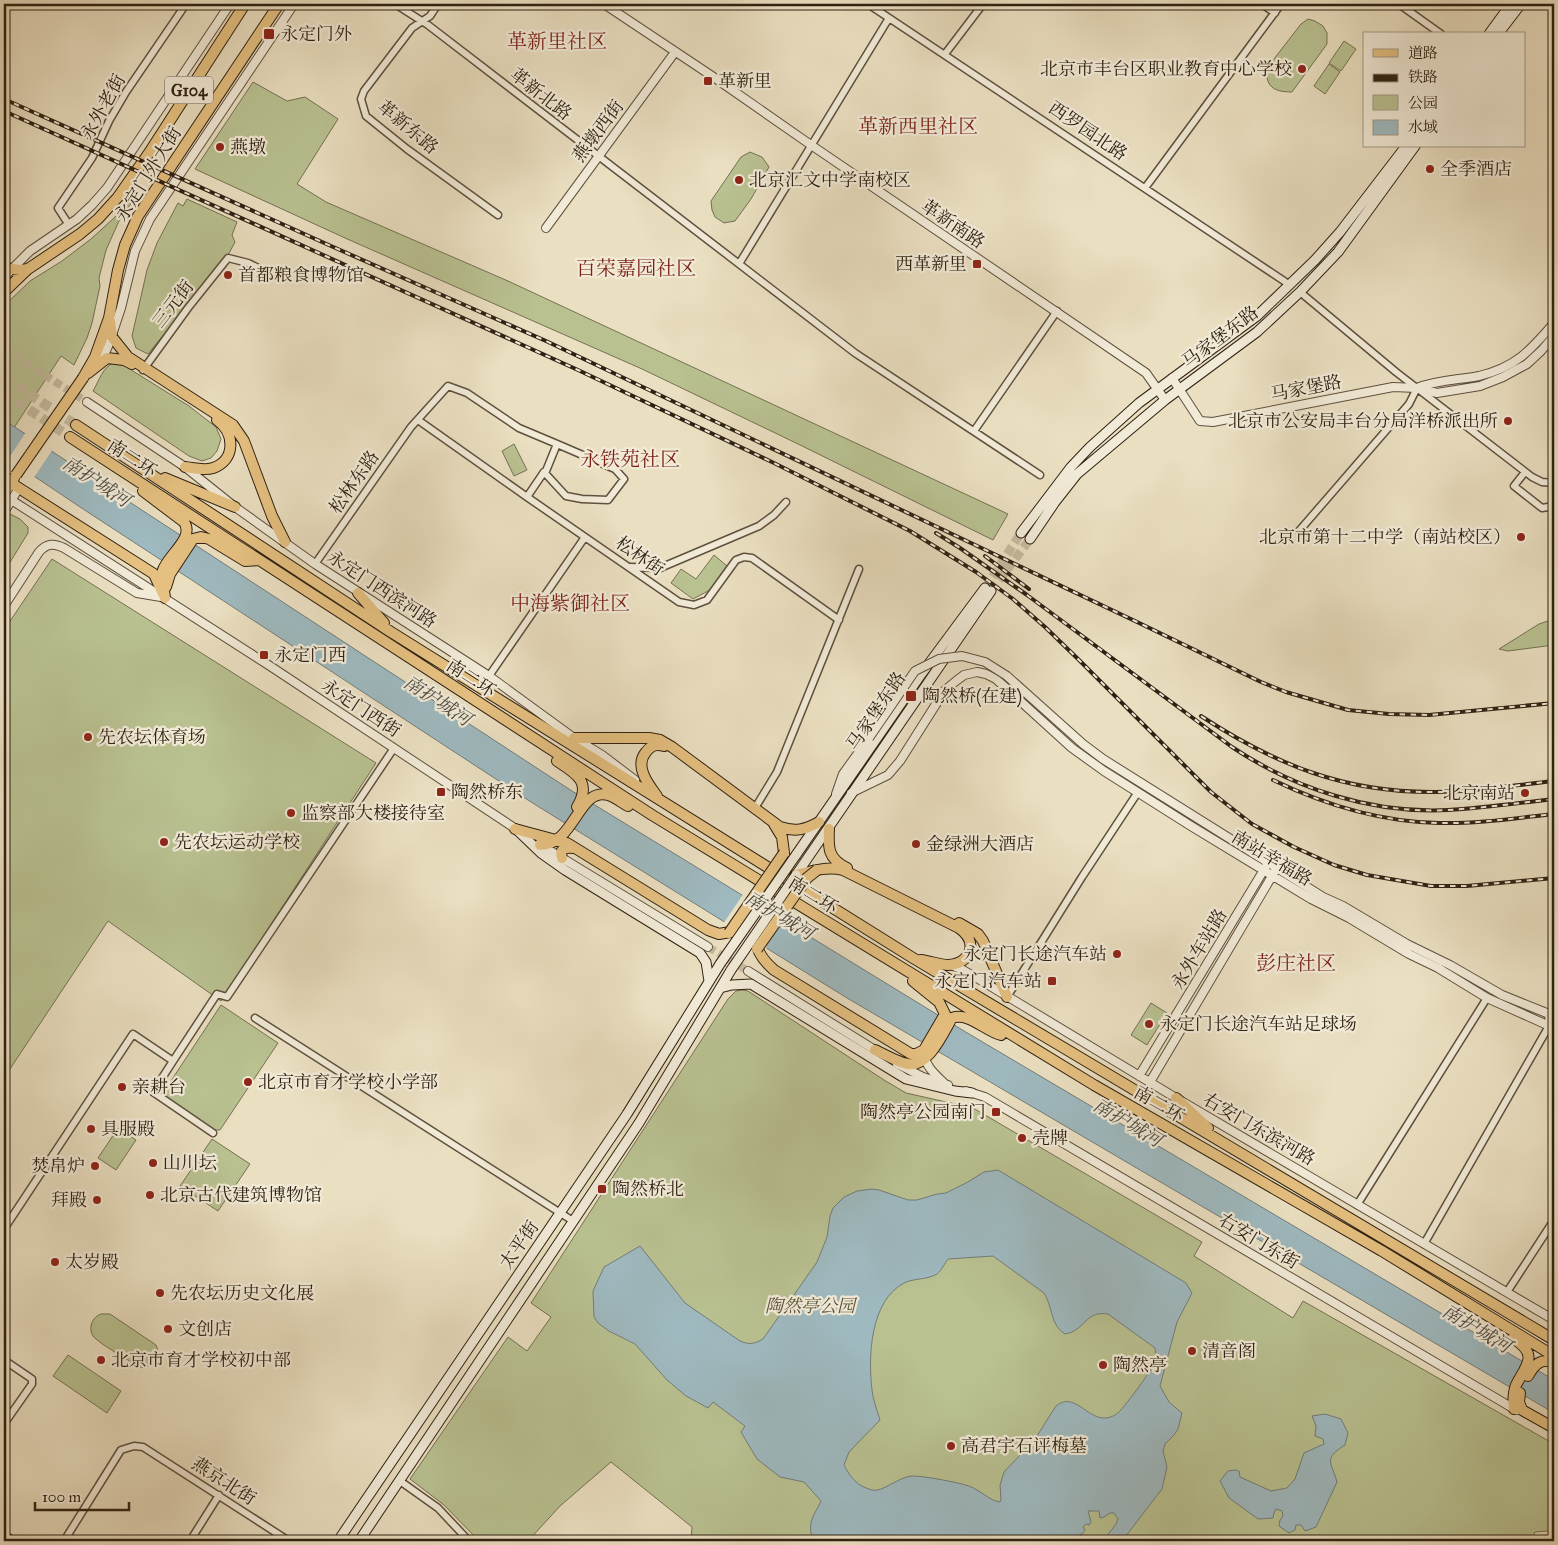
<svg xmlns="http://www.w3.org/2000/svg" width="1558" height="1545" viewBox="0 0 1558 1545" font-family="'IM FELL Great Primer','Noto Serif SC',serif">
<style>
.green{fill:#b9c191;stroke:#747152}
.water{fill:#9eb9bf;stroke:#727c7a;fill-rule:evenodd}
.pier{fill:#eadfc1}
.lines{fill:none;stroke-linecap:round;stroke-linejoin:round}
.tertiary-tunnel{stroke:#c5b99e;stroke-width:8;stroke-dasharray:8 4;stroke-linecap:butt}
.secondary-tunnel{stroke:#c5b99e;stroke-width:9;stroke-dasharray:9 4.5;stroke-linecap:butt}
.trunk-tunnel{stroke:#c5b99e;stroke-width:10;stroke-dasharray:10 5;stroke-linecap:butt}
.minor-casing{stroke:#5e503e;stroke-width:9}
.tertiary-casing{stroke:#5e503e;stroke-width:10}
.secondary-casing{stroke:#2f2112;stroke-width:11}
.primary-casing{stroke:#2f2112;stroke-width:12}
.trunk-casing{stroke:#2f2112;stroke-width:12}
.minor{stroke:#f1ead7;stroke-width:6}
.tertiary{stroke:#f1ead7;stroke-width:8}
.secondary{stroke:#f1ead7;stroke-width:9}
.primary{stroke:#e5c080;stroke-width:10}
.trunk{stroke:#e5c080;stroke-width:10}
.rail-casing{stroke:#2f2112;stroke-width:4}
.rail{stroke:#f1ead7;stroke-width:2;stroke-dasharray:5.5;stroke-linecap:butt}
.tertiary-bridge-casing{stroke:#5e503e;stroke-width:10;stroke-linecap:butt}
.secondary-bridge-casing{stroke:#2f2112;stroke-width:11;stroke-linecap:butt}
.primary-bridge-casing{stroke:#2f2112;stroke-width:12;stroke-linecap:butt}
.trunk-bridge-casing{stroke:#2f2112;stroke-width:12;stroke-linecap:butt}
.tertiary-bridge{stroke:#f1ead7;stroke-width:8}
.secondary-bridge{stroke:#f1ead7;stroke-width:9}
.primary-bridge{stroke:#e5c080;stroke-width:10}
.trunk-bridge{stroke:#e5c080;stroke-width:10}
.poi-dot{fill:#8f2418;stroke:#f1ead7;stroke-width:2}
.labels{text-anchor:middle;stroke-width:4.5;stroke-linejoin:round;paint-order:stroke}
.shield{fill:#f1ead7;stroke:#695d4d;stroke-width:1}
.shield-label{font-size:16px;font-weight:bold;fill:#2f2112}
.poi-label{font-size:18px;fill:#2f2112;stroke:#f1ead7;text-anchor:start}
.street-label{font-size:18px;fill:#2f2112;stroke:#f1ead7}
.park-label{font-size:18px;font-style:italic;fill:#585138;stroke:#f1ead7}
.water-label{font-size:19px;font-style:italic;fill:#504f46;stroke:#f1ead7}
.quarter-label{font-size:20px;fill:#7a1f14;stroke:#f1ead7}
</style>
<rect width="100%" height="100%" fill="#eadfc1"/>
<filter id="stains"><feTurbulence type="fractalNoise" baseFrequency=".004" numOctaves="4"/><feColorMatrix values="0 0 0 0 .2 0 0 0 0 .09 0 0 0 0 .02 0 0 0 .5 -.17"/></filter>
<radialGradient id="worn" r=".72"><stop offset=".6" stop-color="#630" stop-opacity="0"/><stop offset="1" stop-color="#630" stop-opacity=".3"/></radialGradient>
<path class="green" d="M1308 19 1315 21 1323 26 1327 33V44L1292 92C1274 92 1265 87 1267 68L1301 24Z
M1344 41 1356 49 1341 71 1329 63Z
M1329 64 1340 72 1325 94 1314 86Z
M253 82 287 101 305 97 338 119 297 184 326 202 508 281 1008 514 993 540 796 443 642 369 345 238 195 169Z
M750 152 762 157 769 167 751 199 735 221 724 223 715 217 712 210 711 201 741 157Z
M187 199 237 222 232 235 235 242 228 255 148 354 136 348 132 336 147 270 157 243 178 203 183 206Z
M129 200 132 202 119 221 106 250 99 278 100 286 92 323 87 338 74 365 61 356 4 443V326L7 321 4 318V306L30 281 62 261 91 239 114 218Z
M114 363H120L189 406 216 427 221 439 217 451 211 458 202 461 189 456 93 391C99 381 103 366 114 363Z
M514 444 527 470 514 476 502 451Z
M8 513 20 519 28 527V533L4 572V519Z
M714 555 727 566 710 590 693 599 671 583 681 569 696 579Z
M52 559 376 763 221 1001 108 921 6 1075 4 1074V630Z
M1554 619V645L1508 651 1499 649 1539 624Z
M742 990 748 991 884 1080 906 1093 973 1108 1202 1242 1194 1256 1293 1318 1303 1301 1554 1444V1473L1550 1480 1554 1483V1522L1548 1531 1535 1532 1532 1541H691L692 1527 611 1462 560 1506 528 1541H479L444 1505 410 1479 508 1337 527 1351 551 1317 531 1303 728 999 736 991Z
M1151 1003 1167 1013 1147 1045 1131 1035Z
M221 1005 278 1043 220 1130H212L161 1096Z
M118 1128 136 1140 116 1170 98 1158Z
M212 1139 250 1164 218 1211 180 1186Z
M101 1314H110L156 1345C162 1358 152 1369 139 1367 130 1361 98 1343 93 1336 88 1328 92 1317 101 1314Z
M68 1355 121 1391 107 1413 53 1376Z"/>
<path class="water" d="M4 420 572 791 964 1031 1554 1380V1413L847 998 531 802 80 507 4 456Z
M998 1170 1186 1283 1192 1293 1177 1322 1160 1386 1169 1402 1182 1413 1178 1429 1174 1435 1165 1444 1163 1451 1167 1467 1162 1489 1122 1541H1103L1116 1524 1118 1519 1114 1513H1110L1104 1517 1100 1518 1099 1511H1088L1091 1522 1089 1525 1086 1524 1083 1527 1085 1530 1082 1534 1079 1535 1078 1541H1083H813C807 1521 813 1518 821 1501L804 1482 780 1477 757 1459 741 1432 745 1426 713 1402 708 1408 686 1396 667 1380 635 1344 609 1331 598 1323 594 1317 593 1291 604 1267 640 1246 685 1303 740 1341C750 1345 754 1344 763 1339L817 1262 827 1237 830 1216 833 1208 844 1197 857 1191 872 1189 879 1190 908 1200H917L937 1194 946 1193 968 1182 984 1172ZM993 1256 1044 1293C1053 1307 1050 1325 1065 1334 1085 1331 1085 1310 1108 1314L1155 1348C1156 1354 1155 1361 1152 1367 1148 1375 1126 1405 1119 1412 1116 1415 1110 1418 1105 1418 1087 1419 1074 1391 1056 1406L1035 1439 1004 1472 1000 1485 1001 1499 1000 1502C990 1501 980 1490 969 1486 956 1482 925 1476 912 1476 898 1477 882 1493 872 1490 857 1486 851 1478 844 1465L849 1452 880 1420C877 1410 873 1400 872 1390 868 1357 870 1301 904 1283 914 1278 927 1280 937 1274 941 1271 945 1263 948 1259Z
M1325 1414 1341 1419 1348 1433 1345 1445C1323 1459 1331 1461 1337 1482L1316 1527 1305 1531 1301 1525H1296L1295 1530 1289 1533 1279 1526 1280 1520 1283 1516 1282 1511 1276 1509 1274 1513 1273 1518 1258 1519 1229 1498 1220 1481 1228 1471 1235 1470 1239 1471 1240 1477 1271 1491 1287 1488 1295 1479 1304 1453 1324 1444 1323 1439 1315 1436 1316 1426 1312 1416Z"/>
<path class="pier" d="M26 432 53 449 33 479 7 461Z
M744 893 784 918 767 944 766 951 723 924Z"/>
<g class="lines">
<path class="tertiary-tunnel" d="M4 349 87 402
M708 947 748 971"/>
<path class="secondary-tunnel" d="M985 588 1021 533
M991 591 1030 539"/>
<path class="trunk-tunnel" d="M4 377 76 425
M4 393 70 437"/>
<g class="minor-casing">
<path id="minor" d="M395 4 428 25 855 353 1040 475
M438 4 430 16 412 28 364 91 361 99 366 116 407 149 498 215
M868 4 1290 285
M1262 4 1275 13
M1399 4 1441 34
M945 54 983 4
M1145 188 1281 4
M69 225 58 208 92 158 109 121 126 92 186 4
M739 264 889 18
M1300 292 1396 372 1532 477 1542 482 1554 483
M143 370 188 308 228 258 248 263 277 277
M418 420 527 497 679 602 694 605 707 600 736 560 744 557 752 558 839 620
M974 431 1057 311
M1525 472 1514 486 1542 508 1554 506
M527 497 544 472
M1299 531 1409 404 1417 388
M315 564 411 427 448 386 467 393 519 428 557 444 546 471 544 472 566 496 582 499 608 500 624 479 615 469 557 444
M630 567 660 568 759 526 774 515 786 502
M489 676 585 537
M755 808 777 772 859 569
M1007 997 1082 877 1138 792
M255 1018 573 1221
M173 1061 153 1092 213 1133
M1357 1205 1487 998
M4 1229 133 1034 173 1061 217 994 227 997 394 748
M1424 1244 1549 1026 1548 1013
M1507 1292 1554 1220
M4 1360 32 1379V1384L4 1424
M400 1481 438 1508 469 1541
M64 1541 121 1450 134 1446 143 1447 289 1541
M190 1541 219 1495"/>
</g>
<g class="tertiary-casing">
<path id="tertiary" d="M604 4 712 76 811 145 1146 373 1165 400
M546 228 675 52
M4 277 30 251 77 219 92 205 107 188 230 4
M101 362 109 344 121 308 135 251 150 219 294 4
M1172 378 1200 421 1213 422 1393 387 1417 388 1437 393 1480 386 1503 377 1527 364 1541 351 1554 336
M1417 388C1437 380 1458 380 1479 376 1516 367 1530 351 1554 323
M87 402 185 467 235 507 315 564 489 676 574 738 602 755 635 780
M16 503 270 666 519 831
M4 512 19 488
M4 606 39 552C47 543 54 543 64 548L137 593 161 597
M1007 676 1083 744 1103 759 1323 897 1343 906 1407 944 1450 965 1502 995 1554 1016
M851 793 888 775 900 761 945 690 956 681 964 675 977 672 986 674 996 679 1072 748 1104 771 1191 826 1311 899 1349 918 1409 954 1438 968 1487 998 1554 1028
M836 794 843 774 869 738
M539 844 708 947
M951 965 961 969 977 978 1176 1098 1554 1320
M748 971 878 1052
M924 1055C926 1067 936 1075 944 1083
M897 1064 923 1077 948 1085
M1139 1076 1265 868
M1150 1082 1275 871
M966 1091 985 1097 1516 1410
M4 1535 13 1541"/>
</g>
<g class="secondary-casing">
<path id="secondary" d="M1489 34 1511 4
M1498 34 1521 4
M1021 533 1071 467 1090 447 1139 403 1257 316 1315 260 1340 232 1406 146
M1030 539 1055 502 1077 474 1165 400 1257 332 1300 292 1338 252 1415 146
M516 829 541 853 565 870 700 953 706 962 709 981
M796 855 922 673 985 588
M796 875 991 591
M720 988 732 985 751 984 906 1079 955 1091 972 1093
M338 1541 627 1114 720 964
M359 1541 639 1123 731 970"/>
</g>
<g class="primary-casing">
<path id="primary" d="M11 483 154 574 163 594
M4 494 14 478"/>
</g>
<g class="trunk-casing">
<path id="trunk" d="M4 268 20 270 28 269
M4 292 28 269 80 234 98 219 118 197 149 153 245 4
M110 321 112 337 128 357 233 425 244 441 272 516 285 542
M88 373 107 358 124 360 132 364
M83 378 95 357 109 318 118 270 125 245 138 216 279 4
M76 425 391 632 913 958 1554 1340
M70 437 652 815 1094 1085 1382 1251 1554 1356
M185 467C194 468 204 471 213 468 236 460 235 433 217 420
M165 478 235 507
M143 491 184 522C195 538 168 555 163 570 161 579 164 589 165 598
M166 587 170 574 193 539 201 537 209 539 245 561 258 560
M358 593 384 623
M574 738H649L660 740 672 747 780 827C795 832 805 830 819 822
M557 761C577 774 592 782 577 807
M657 796C648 784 634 766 646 752 651 745 656 744 664 746
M774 824 782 837 786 869
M515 829 567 843 708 930 719 934 736 931
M829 829C828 848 828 859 847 868
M540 845C575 845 578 787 608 795 615 797 622 803 628 806
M562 858C559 848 566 847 574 848
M796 875C812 871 827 866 843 870L959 928C979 942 971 964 948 965 940 965 930 961 921 960
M959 923 978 934 983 941 1007 997
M757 941C756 953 766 963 774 970L911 1054H916L924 1050 945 1014 939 1002 913 981
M875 1050C886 1055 897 1062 908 1064 928 1068 943 1033 952 1018 969 1012 985 1031 1001 1035
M1176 1098 1208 1128
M1513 1338C1539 1355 1527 1364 1516 1385 1513 1393 1513 1401 1514 1409
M1528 1376C1534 1365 1541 1357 1554 1363
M1520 1393 1519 1402 1522 1410 1554 1428"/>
</g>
<use href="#minor" class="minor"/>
<use href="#tertiary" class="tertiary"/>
<use href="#secondary" class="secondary"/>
<use href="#primary" class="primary"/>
<use href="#trunk" class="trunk"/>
<g class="rail-casing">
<path id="rail" d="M4 99 331 246 546 341 1135 621 1261 682 1286 692 1348 710 1389 714 1429 715 1554 703
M4 111 578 370 774 463 910 531 976 572 1013 599 1045 627 1077 658 1211 792 1252 824 1294 847 1334 865 1367 875 1431 886H1467L1554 878
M936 533 960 548 1027 595 1232 747C1295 789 1372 814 1448 810 1483 808 1519 803 1554 799
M985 556 1029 589
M1201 716C1276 765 1345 793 1436 792 1476 792 1515 785 1554 781
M1273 780C1325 805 1382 822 1439 823 1478 824 1516 818 1554 814"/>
</g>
<use href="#rail" class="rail"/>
<g class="tertiary-bridge-casing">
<path id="tertiary-bridge" d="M869 738 915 671 939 659 962 656 985 662 1007 676"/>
</g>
<g class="secondary-bridge-casing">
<path id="secondary-bridge" d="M720 964 796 855
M731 970 796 875"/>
</g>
<g class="primary-bridge-casing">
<path id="primary-bridge" d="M16 475 83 378"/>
</g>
<g class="trunk-bridge-casing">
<path id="trunk-bridge" d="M729 933 784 853
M757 949 807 878 817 870"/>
</g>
<use href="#tertiary-bridge" class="tertiary-bridge"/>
<use href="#secondary-bridge" class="secondary-bridge"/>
<use href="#primary-bridge" class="primary-bridge"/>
<use href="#trunk-bridge" class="trunk-bridge"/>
</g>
<g class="poi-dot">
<rect x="263" y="28" width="12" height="12" rx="2.5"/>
<circle cx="1302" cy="69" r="5"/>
<rect x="703" y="76" width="10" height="10" rx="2.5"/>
<circle cx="220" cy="147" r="5"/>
<circle cx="1430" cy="169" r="5"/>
<circle cx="739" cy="180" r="5"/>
<rect x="972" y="259" width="10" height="10" rx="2.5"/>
<circle cx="228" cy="275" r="5"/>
<circle cx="1508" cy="421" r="5"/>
<circle cx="1521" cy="537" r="5"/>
<rect x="259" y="650" width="10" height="10" rx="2.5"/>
<rect x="905" y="690" width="12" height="12" rx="2.5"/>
<circle cx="88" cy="737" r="5"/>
<rect x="436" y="787" width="10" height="10" rx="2.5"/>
<circle cx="1525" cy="793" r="5"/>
<circle cx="291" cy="813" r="5"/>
<circle cx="164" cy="842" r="5"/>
<circle cx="916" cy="844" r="5"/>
<circle cx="1117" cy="954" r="5"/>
<rect x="1047" y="976" width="10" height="10" rx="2.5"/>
<circle cx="1149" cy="1024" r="5"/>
<circle cx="248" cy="1082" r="5"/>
<circle cx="122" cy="1087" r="5"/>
<rect x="991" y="1107" width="10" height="10" rx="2.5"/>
<circle cx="91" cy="1129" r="5"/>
<circle cx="1022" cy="1138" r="5"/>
<circle cx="153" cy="1163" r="5"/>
<circle cx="95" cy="1166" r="5"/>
<rect x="597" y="1184" width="10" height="10" rx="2.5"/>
<circle cx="150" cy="1195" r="5"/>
<circle cx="97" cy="1200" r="5"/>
<circle cx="55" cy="1262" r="5"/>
<circle cx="160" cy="1293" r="5"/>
<circle cx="168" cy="1329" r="5"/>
<circle cx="1192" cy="1351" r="5"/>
<circle cx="101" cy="1360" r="5"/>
<circle cx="1103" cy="1365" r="5"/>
<circle cx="951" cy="1446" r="5"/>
</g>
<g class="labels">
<rect class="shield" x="165" y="76.5" width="48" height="27" rx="4"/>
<g class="shield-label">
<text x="189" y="96">G104</text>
</g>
<g class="poi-label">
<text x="280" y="40">永定门外</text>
<text x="1292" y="75" text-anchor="end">北京市丰台区职业教育中心学校</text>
<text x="718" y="87">革新里</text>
<text x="230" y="153">燕墩</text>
<text x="1440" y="175">全季酒店</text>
<text x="749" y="186">北京汇文中学南校区</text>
<text x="967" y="270" text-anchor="end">西革新里</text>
<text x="238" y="281">首都粮食博物馆</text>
<text x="1498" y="427" text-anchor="end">北京市公安局丰台分局洋桥派出所</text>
<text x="1511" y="543" text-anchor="end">北京市第十二中学（南站校区）</text>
<text x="274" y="661">永定门西</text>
<text x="922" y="702">陶然桥(在建)</text>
<text x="98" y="743">先农坛体育场</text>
<text x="451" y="798">陶然桥东</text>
<text x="1515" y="799" text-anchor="end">北京南站</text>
<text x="301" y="819">监察部大楼接待室</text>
<text x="174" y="848">先农坛运动学校</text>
<text x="926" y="850">金绿洲大酒店</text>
<text x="1107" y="960" text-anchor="end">永定门长途汽车站</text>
<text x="1042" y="987" text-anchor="end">永定门汽车站</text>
<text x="1159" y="1030">永定门长途汽车站足球场</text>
<text x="258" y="1088">北京市育才学校小学部</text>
<text x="132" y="1093">亲耕台</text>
<text x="986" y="1118" text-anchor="end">陶然亭公园南门</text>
<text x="101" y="1135">具服殿</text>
<text x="1032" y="1144">壳牌</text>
<text x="163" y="1169">山川坛</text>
<text x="85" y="1172" text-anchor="end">焚帛炉</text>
<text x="612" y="1195">陶然桥北</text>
<text x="160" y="1201">北京古代建筑博物馆</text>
<text x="87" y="1206" text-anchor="end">拜殿</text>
<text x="65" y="1268">太岁殿</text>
<text x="170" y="1299">先农坛历史文化展</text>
<text x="178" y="1335">文创店</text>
<text x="1202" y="1357">清音阁</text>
<text x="111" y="1366">北京市育才学校初中部</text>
<text x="1113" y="1371">陶然亭</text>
<text x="961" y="1452">高君宇石评梅墓</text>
</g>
<g class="street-label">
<text transform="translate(541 94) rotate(38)" y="6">革新北路</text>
<text transform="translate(103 107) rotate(-61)" y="6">永外老街</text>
<text transform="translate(408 127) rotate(40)" y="6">革新东路</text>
<text transform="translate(598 131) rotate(-53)" y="6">燕墩西街</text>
<text transform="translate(1088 131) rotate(34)" y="6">西罗园北路</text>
<text transform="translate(148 174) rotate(-58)" y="6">永定门外大街</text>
<text transform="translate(953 224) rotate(34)" y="6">革新南路</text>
<text transform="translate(173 304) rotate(-52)" y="6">三元街</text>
<text transform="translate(1220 337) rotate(-37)" y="6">马家堡东路</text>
<text transform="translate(1306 388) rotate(-11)" y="6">马家堡路</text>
<text transform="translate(132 458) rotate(33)" y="6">南二环</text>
<text transform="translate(354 482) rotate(-55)" y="6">松林东路</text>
<text transform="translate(640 556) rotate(35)" y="6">松林街</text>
<text transform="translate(382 589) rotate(33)" y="6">永定门西滨河路</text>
<text transform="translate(471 678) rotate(33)" y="6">南二环</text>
<text transform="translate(361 708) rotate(33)" y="6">永定门西街</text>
<text transform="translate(876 711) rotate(-56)" y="6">马家堡东路</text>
<text transform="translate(1272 858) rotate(31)" y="6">南站幸福路</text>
<text transform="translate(813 895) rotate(32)" y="6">南二环</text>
<text transform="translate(1199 949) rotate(-59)" y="6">永外车站路</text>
<text transform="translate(1159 1104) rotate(30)" y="6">南二环</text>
<text transform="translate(1259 1129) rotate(30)" y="6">右安门东滨河路</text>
<text transform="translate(1259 1241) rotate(31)" y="6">右安门东街</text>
<text transform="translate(519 1245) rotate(-55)" y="6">太平街</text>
<text transform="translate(224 1481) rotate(33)" y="6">燕京北街</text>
</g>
<g class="park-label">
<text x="810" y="1312">陶然亭公园</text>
</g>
<g class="water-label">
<text transform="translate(97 481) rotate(33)" y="7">南护城河</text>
<text transform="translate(438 700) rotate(33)" y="7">南护城河</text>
<text transform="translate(780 915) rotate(31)" y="7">南护城河</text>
<text transform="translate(1128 1122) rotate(31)" y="7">南护城河</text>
<text transform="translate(1477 1328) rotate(31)" y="7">南护城河</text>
</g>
<g class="quarter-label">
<text x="557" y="48">革新里社区</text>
<text x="918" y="133">革新西里社区</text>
<text x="636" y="275">百荣嘉园社区</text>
<text x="630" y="466">永铁苑社区</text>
<text x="570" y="610">中海紫御社区</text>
<text x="1296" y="970">彭庄社区</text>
</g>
</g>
<rect width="1558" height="1545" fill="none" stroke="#eadfc1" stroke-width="20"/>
<rect x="5" y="5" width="1548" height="1535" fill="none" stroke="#2f2112" stroke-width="2.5"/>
<rect x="10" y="10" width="1538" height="1525" fill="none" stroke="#2f2112"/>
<rect x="1363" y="32" width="162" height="115" fill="#f1ead7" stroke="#a39a88"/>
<rect x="1373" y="49" width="25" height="8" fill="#e5c080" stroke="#a39a88"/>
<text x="1408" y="58" font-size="15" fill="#2f2112">道路</text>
<rect x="1373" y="74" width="25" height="8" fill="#2f2112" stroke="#a39a88"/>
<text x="1408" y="82" font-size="15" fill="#2f2112">铁路</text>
<rect x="1373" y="95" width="25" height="15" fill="#b9c191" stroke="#a39a88"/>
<text x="1408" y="108" font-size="15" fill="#2f2112">公园</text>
<rect x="1373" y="120" width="25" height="15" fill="#9eb9bf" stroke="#a39a88"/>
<text x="1408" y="132" font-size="15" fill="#2f2112">水域</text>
<path d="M35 1502v8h94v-8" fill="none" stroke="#2f2112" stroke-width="2.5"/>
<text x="42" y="1502" font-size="15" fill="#2f2112" stroke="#f1ead7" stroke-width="4" paint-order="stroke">100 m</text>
<rect width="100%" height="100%" filter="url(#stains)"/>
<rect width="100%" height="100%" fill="url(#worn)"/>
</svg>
